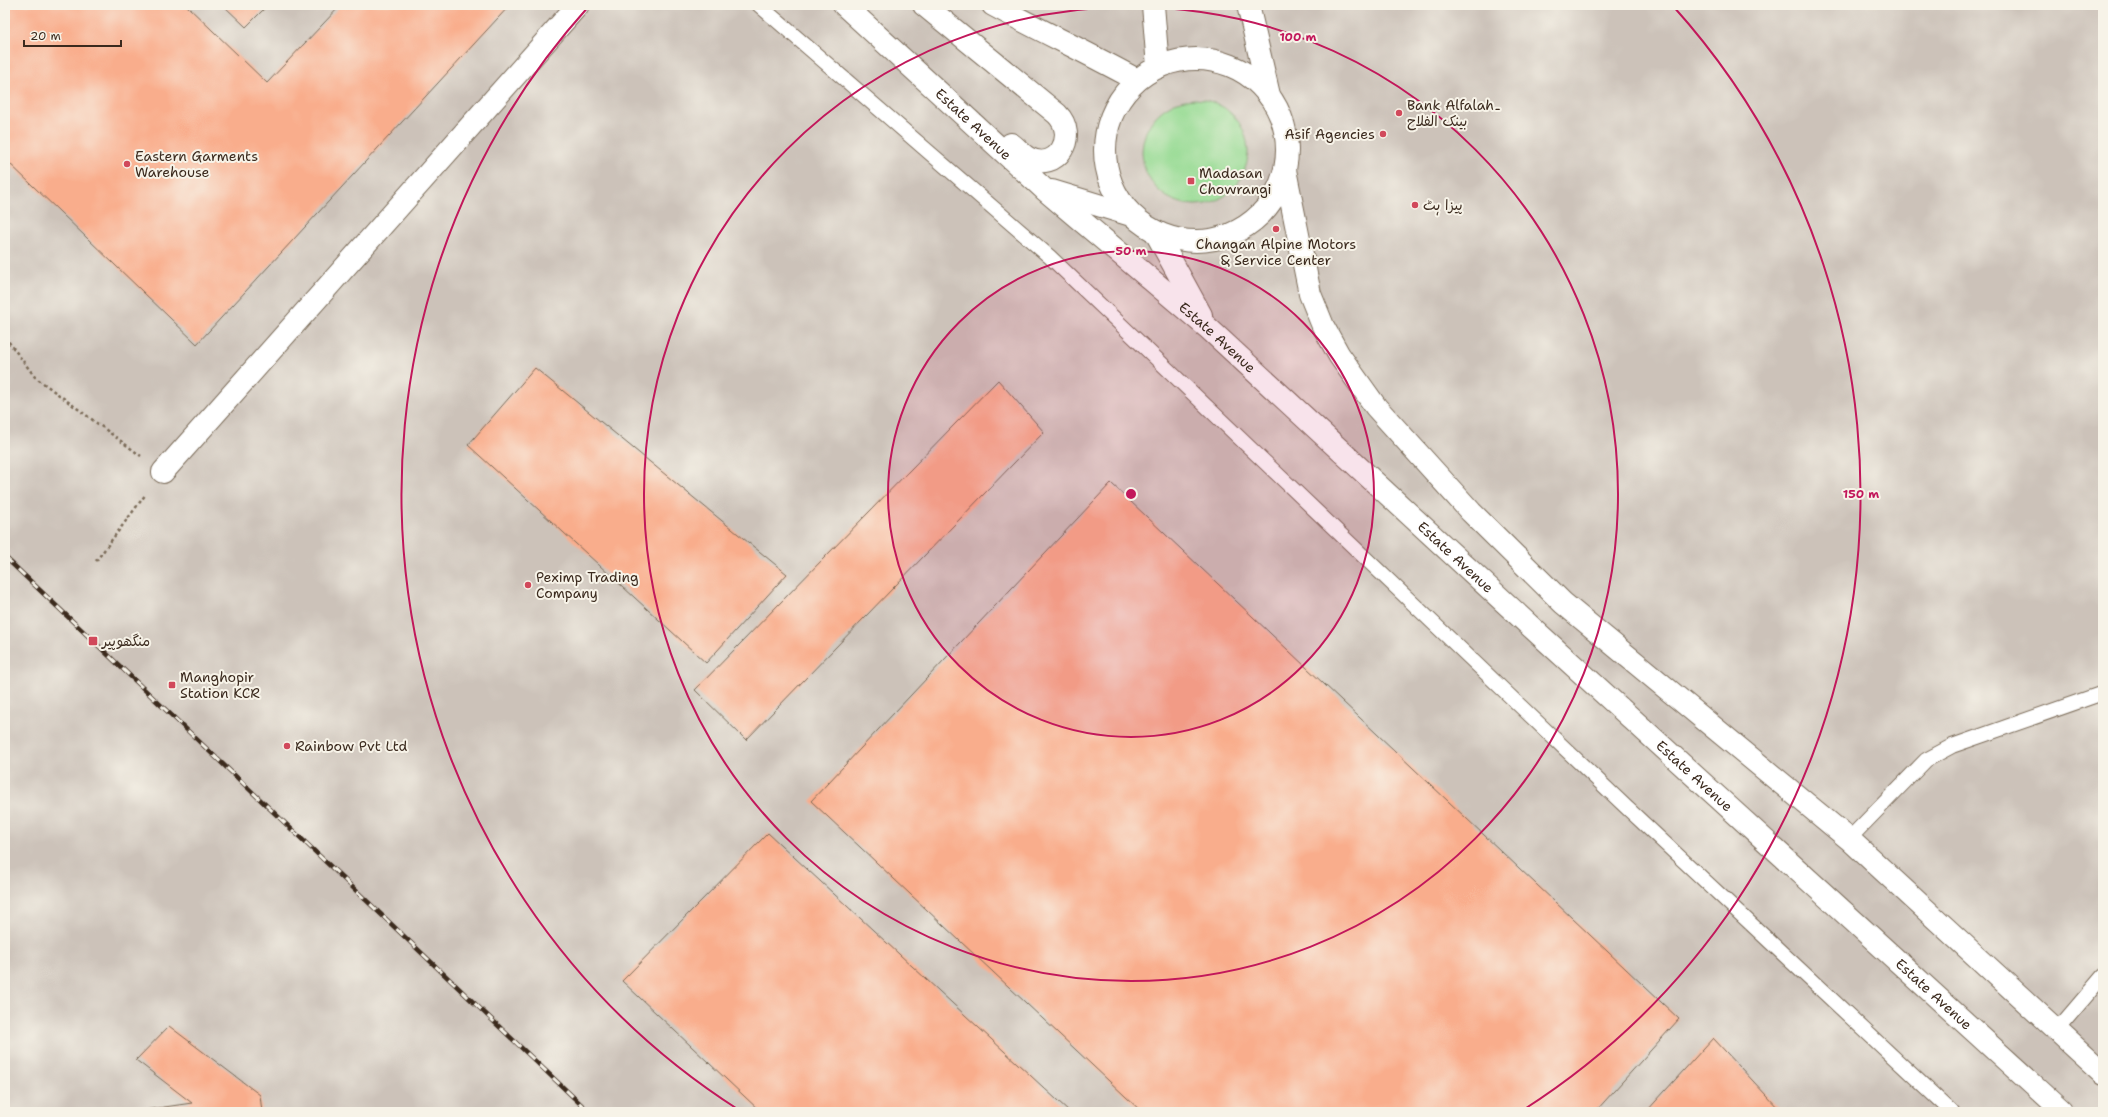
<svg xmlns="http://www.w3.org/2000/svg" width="2108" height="1117" viewBox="0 0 2108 1117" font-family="'Shantell Sans','Playpen Sans Arabic',sans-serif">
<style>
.industrial{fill:#ccc2b9}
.green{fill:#98db94;stroke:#6a8259}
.building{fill:#f9ad8c}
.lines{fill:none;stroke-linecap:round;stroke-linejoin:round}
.service-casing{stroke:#796956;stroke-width:16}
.minor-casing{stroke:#796956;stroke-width:24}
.secondary-casing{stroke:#796956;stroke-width:24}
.trunk-casing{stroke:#796956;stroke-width:24}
.path{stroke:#796956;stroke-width:2.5;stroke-dasharray:3 3;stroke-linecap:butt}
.service{stroke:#fff;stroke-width:14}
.minor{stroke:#fff;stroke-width:22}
.secondary{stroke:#fff;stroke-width:22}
.trunk{stroke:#fff;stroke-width:22}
.rail-casing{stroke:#3b2a1e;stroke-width:4.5}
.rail{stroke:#f7f3e8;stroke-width:3;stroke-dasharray:9;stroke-linecap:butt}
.ring{fill:none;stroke:#c2185b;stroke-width:2}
.poi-dot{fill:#d1495b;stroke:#f7f3e8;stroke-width:1.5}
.labels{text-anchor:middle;stroke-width:4;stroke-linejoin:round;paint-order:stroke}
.poi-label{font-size:14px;fill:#3b2a1e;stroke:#f7f3e8;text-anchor:start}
.street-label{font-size:14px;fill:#3b2a1e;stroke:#f7f3e8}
.centre{fill:#c2185b;stroke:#f7f3e8;stroke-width:2}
.ring-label{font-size:12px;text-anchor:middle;font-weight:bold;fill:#c2185b;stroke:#f7f3e8;stroke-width:4;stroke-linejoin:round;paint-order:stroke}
</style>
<rect width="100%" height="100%" fill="#f7f3e8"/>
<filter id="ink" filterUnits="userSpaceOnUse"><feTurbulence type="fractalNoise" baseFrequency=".025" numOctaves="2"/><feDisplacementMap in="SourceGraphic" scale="8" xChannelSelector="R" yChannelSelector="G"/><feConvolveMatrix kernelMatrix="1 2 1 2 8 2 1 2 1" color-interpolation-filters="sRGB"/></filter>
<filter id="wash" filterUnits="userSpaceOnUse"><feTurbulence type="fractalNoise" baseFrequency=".012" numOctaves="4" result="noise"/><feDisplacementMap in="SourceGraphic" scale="16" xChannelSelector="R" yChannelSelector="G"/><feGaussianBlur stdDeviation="0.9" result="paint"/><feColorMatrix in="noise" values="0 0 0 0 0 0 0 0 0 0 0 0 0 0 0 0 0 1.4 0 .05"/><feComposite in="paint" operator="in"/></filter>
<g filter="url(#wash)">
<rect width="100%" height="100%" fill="#ecdfbd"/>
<path class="industrial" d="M5 5H2103V1112H5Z"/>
<path class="green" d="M1142 152a53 53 0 1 1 106 0a53 53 0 1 1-106 0Z"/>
<g id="blocks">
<path class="building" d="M5 5H186L267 83 341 5H510L197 344 5 159Z
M223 5H268L246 27Z
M535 368 787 574 706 663 468 445Z
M998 380 1044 432 746 740 695 690Z
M1111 483 1679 1019 1595 1112H1142L811 801Z
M768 833 1070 1112H761L622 981Z
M169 1026 260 1095 262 1112H130L192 1103 136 1060Z
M1713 1038 1780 1110 1778 1112H1646Z"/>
</g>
</g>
<g filter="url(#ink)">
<use href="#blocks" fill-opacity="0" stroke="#796956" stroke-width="1"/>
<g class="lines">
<g class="service-casing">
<path id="service" d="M759 5 1050 257 1625 806 1952 1112
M1849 839 1926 760 1952 746 2103 693
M2057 1030 2103 976"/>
</g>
<g class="minor-casing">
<path id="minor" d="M163 472 578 5"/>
</g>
<g class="secondary-casing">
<path id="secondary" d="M1153 5 1158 67
M1248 5 1269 95"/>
</g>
<g class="trunk-casing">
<g id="trunk">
<path id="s1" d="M844 5 1044 189 1207 327 1529 625 2063 1112"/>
<path d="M924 5 1057 114C1079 136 1057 173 1028 158 1022 155 1017 148 1011 144"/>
<path d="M993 5C1041 31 1090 54 1137 80"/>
<circle cx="1196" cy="150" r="91"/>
<path d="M1285 170 1310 294 1323 326 1339 355 1376 407 1471 512 1563 603 1849 839 2103 1073"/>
<path d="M1052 191 1131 215"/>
<path d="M1156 233 1201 315"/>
</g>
</g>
<path class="path" d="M5 337 35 377 141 456
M96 561 146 494"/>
<use href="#service" class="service"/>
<use href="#minor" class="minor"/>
<use href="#secondary" class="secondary"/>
<use href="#trunk" class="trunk"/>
<g class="rail-casing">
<path id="rail" d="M5 557 589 1112"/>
</g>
<use href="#rail" class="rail"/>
</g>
</g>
<circle cx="1131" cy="494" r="243" fill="#c2185b" fill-opacity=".12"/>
<g class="ring">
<circle cx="1131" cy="494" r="243"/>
<circle cx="1131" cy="494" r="487"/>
<path d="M739 1110A730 730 0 0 1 589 6M1673 6A730 730 0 0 1 1523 1110"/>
</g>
<g class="poi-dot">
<circle cx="1399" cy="113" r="4"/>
<circle cx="1383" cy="134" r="4"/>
<circle cx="127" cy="164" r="4"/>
<rect x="1187" y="177" width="8" height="8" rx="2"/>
<circle cx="1415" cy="205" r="4"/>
<circle cx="1276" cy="229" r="4"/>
<circle cx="528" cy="585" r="4"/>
<rect x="88" y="636" width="10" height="10" rx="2"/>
<rect x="168" y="681" width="8" height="8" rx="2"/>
<circle cx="287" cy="746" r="4"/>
</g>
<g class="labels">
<g class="poi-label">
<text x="1407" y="110">Bank Alfalah۔<tspan x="1407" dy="16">بینک الفلاح</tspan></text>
<text x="1375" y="139" text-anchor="end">Asif Agencies</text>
<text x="135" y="161">Eastern Garments<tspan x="135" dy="16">Warehouse</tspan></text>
<text x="1199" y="178">Madasan<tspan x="1199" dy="16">Chowrangi</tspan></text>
<text x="1423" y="210">پیزا ہٹ</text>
<text x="1276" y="249" text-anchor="middle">Changan Alpine Motors<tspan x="1276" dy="16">&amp; Service Center</tspan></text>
<text x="536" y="582">Peximp Trading<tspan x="536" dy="16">Company</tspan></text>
<text x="102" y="646">منگھوپیر</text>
<text x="180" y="682">Manghopir<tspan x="180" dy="16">Station KCR</tspan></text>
<text x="295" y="751">Rainbow Pvt Ltd</text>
</g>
<g class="street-label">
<text dy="5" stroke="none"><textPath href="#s1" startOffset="176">Estate Avenue</textPath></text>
<text dy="5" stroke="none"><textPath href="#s1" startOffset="500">Estate Avenue</textPath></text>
<text dy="5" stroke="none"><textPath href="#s1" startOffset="824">Estate Avenue</textPath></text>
<text dy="5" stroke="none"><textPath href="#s1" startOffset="1148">Estate Avenue</textPath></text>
<text dy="5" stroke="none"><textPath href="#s1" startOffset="1472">Estate Avenue</textPath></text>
</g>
</g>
<circle cx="1131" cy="494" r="6" class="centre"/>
<g class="ring-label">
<text x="1298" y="41">100 m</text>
<text x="1131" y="255">50 m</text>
<text x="1861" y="498">150 m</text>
</g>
<rect width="2108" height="1117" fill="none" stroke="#f7f3e8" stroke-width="20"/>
<path d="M24 40v6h97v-6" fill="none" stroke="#3b2a1e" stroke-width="2"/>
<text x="30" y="40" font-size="12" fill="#3b2a1e" stroke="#f7f3e8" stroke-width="3" paint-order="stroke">20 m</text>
</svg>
